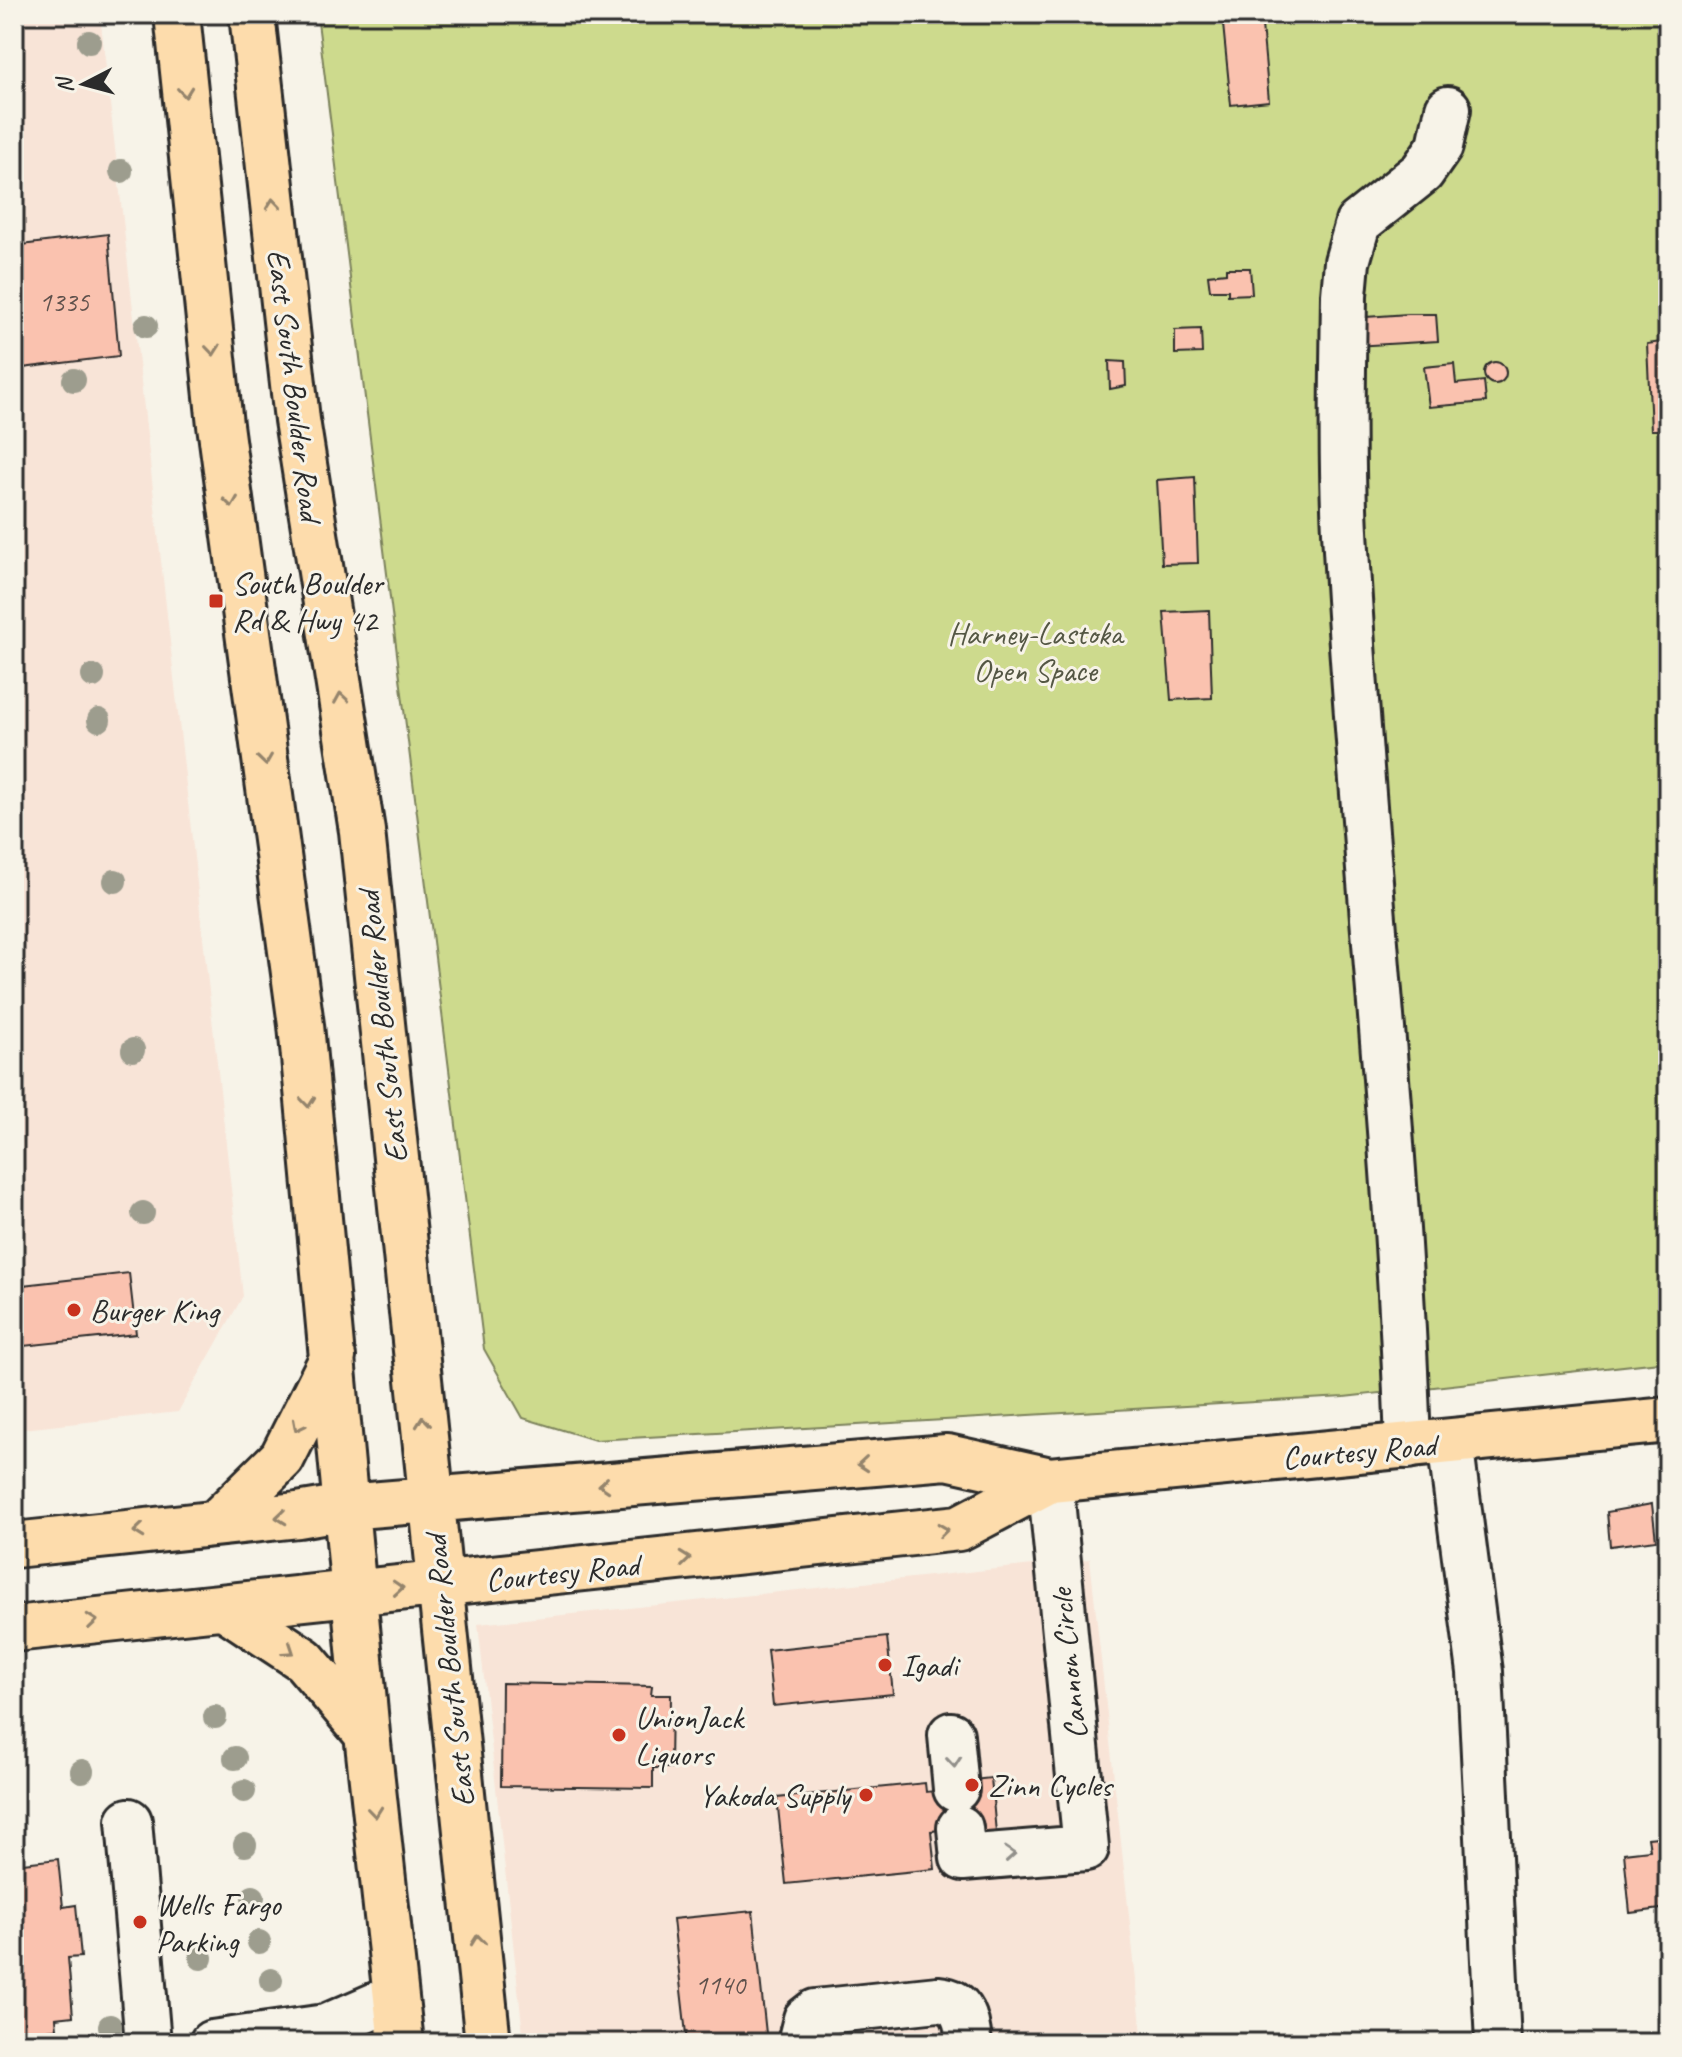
<svg xmlns="http://www.w3.org/2000/svg" width="1682" height="2057" viewBox="0 0 1682 2057" font-family="Caveat,sans-serif">
<style>
.built{fill:#f8e4d7}
.green{fill:#cdda8d;stroke:#7c825c;stroke-width:2}
.building{fill:#fac2af;stroke:#2b2b2b;stroke-width:2}
.lines{fill:none;stroke-linecap:round;stroke-linejoin:round}
.minor-casing{stroke:#2b2b2b;stroke-width:50}
.major-casing{stroke:#2b2b2b;stroke-width:50}
.minor{stroke:#f7f3e8;stroke-width:44}
.major{stroke:#fddcac;stroke-width:44}
.tree{fill:#9d9d8e}
.oneway{stroke:#94846c}
.oneway2{stroke:#918f8a}
.poi-dot{fill:#c8321e;stroke:#f7f3e8;stroke-width:3}
.labels{text-anchor:middle;stroke-width:6;stroke-linejoin:round;paint-order:stroke}
.number-label{font-size:28px;fill:#5f514c}
.street-label{font-size:32px;fill:#2b2b2b;stroke:#f7f3e8}
.poi-label{font-size:32px;fill:#2b2b2b;stroke:#f7f3e8;text-anchor:start}
.park-label{font-size:32px;fill:#545744;stroke:#f7f3e8}
</style>
<rect width="100%" height="100%" fill="#f7f3e8"/>
<filter id="ink" filterUnits="userSpaceOnUse"><feTurbulence type="fractalNoise" baseFrequency=".0125" numOctaves="2"/><feDisplacementMap in="SourceGraphic" scale="16" xChannelSelector="R" yChannelSelector="G"/><feConvolveMatrix kernelMatrix="1 2 1 2 8 2 1 2 1" color-interpolation-filters="sRGB"/></filter>
<g filter="url(#ink)">
<path class="built" d="M14 14H100L243 1296 178 1412 14 1430Z
M1090 1559 1143 2043H524L478 1624Z"/>
<path class="green" d="M317 14H1668V1361L1344 1397 595 1440 523 1418 484 1349Z"/>
<path class="building" d="M1222 14H1261L1269 101 1231 105Z
M108 234 119 356 14 369V246Z
M1226 268H1250L1252 294 1228 295V290H1210L1208 275 1226 273Z
M1408 314H1436L1438 341 1354 346 1352 318Z
M1201 329 1202 353 1175 354V330Z
M1668 341V430H1651L1647 344Z
M1109 361 1125 362 1126 386 1110 389Z
M1484 373a11 11 0 1 1 22 0a11 11 0 1 1-22 0Z
M1454 364 1456 384 1484 381 1486 402 1429 407 1424 367Z
M1195 477 1198 563 1162 564 1157 480Z
M1662 517 1668 518V641L1665 638Z
M1209 610 1212 698 1171 700 1164 612Z
M129 1273 136 1334 14 1347V1286Z
M1652 1504 1656 1540 1610 1546 1607 1512Z
M887 1637 893 1694 773 1706 767 1650Z
M502 1683 652 1686 651 1695H671L670 1768H653V1788L501 1786Z
M991 1778 996 1833 969 1836 968 1827 931 1831 935 1869 786 1884 777 1798 925 1783 926 1792 965 1788 964 1781Z
M1668 1836V1908L1630 1913 1624 1853 1650 1850 1648 1838Z
M58 1859 63 1907 76 1905 81 1957 68 1958 73 2016 56 2018 57 2029 14 2033V1864Z
M753 1911 767 2043H687L673 1919Z"/>
<g class="lines">
<g class="minor-casing">
<path id="minor" d="M1450 1442 1480 1672 1498 2043
M1408 1446C1398 1140 1361 836 1345 531 1341 452 1343 374 1344 295L1347 262 1358 223 1422 172 1440 146 1448 109
M951 1735 956 1789
M129 1821 148 2043
M960 1828 963 1858 1086 1848 1050 1480
M212 2043 326 2027 395 1997
M800 2043 806 2019 815 2012 938 1999C964 2001 967 2021 969 2043"/>
</g>
<g class="major-casing">
<path id="major" d="M177 14 220 425 301 1025 367 1734 401 2043
M252 14 297 420 362 831 488 2043
M216 1523 282 1458 333 1357
M14 1545 298 1515 345 1507 947 1457 1050 1480 1668 1420
M224 1607 304 1660 367 1734
M14 1629 959 1528 1050 1480"/>
</g>
<use href="#minor" class="minor"/>
<use href="#major" class="major"/>
</g>
<g class="tree">
<circle cx="89" cy="42" r="12"/>
<circle cx="121" cy="171" r="12"/>
<circle cx="146" cy="326" r="12"/>
<circle cx="74" cy="380" r="12"/>
<circle cx="93" cy="676" r="12"/>
<circle cx="99" cy="720" r="12"/>
<circle cx="115" cy="881" r="12"/>
<circle cx="133" cy="1050" r="12"/>
<circle cx="143" cy="1213" r="12"/>
<circle cx="215" cy="1717" r="12"/>
<circle cx="235" cy="1758" r="12"/>
<circle cx="82" cy="1771" r="12"/>
<circle cx="244" cy="1791" r="12"/>
<circle cx="245" cy="1845" r="12"/>
<circle cx="253" cy="1897" r="12"/>
<circle cx="259" cy="1942" r="12"/>
<circle cx="201" cy="1958" r="12"/>
<circle cx="271" cy="1980" r="12"/>
<circle cx="110" cy="2026" r="12"/>
</g>
<defs><path id="oneway-chevron" d="M-2-3.5L2.5 0L-2 3.5" fill="none" stroke-width="1.6" stroke-linecap="round" stroke-linejoin="round" transform="scale(2)"/></defs>
<g class="oneway">
<use href="#oneway-chevron" transform="translate(185 92) rotate(84)"/>
<use href="#oneway-chevron" transform="translate(273 204) rotate(-96)"/>
<use href="#oneway-chevron" transform="translate(213 350) rotate(84)"/>
<use href="#oneway-chevron" transform="translate(231 502) rotate(82)"/>
<use href="#oneway-chevron" transform="translate(341 698) rotate(-99)"/>
<use href="#oneway-chevron" transform="translate(265 760) rotate(82)"/>
<use href="#oneway-chevron" transform="translate(308 1102) rotate(84)"/>
<use href="#oneway-chevron" transform="translate(423 1422) rotate(-96)"/>
<use href="#oneway-chevron" transform="translate(298 1426) rotate(117)"/>
<use href="#oneway-chevron" transform="translate(863 1464) rotate(175)"/>
<use href="#oneway-chevron" transform="translate(604 1485) rotate(175)"/>
<use href="#oneway-chevron" transform="translate(281 1517) rotate(174)"/>
<use href="#oneway-chevron" transform="translate(943 1530) rotate(-7)"/>
<use href="#oneway-chevron" transform="translate(139 1531) rotate(174)"/>
<use href="#oneway-chevron" transform="translate(685 1559) rotate(-6)"/>
<use href="#oneway-chevron" transform="translate(398 1588) rotate(-4)"/>
<use href="#oneway-chevron" transform="translate(92 1621) rotate(-6)"/>
<use href="#oneway-chevron" transform="translate(289 1650) rotate(34)"/>
<use href="#oneway-chevron" transform="translate(375 1812) rotate(84)"/>
<use href="#oneway-chevron" transform="translate(478 1940) rotate(-96)"/>
</g>
<g class="oneway2">
<use href="#oneway-chevron" transform="translate(954 1762) rotate(85)"/>
<use href="#oneway-chevron" transform="translate(1010 1854) rotate(-4)"/>
</g>
</g>
<g class="poi-dot">
<rect x="208" y="593" width="16" height="16" rx="4"/>
<circle cx="74" cy="1310" r="8"/>
<circle cx="885" cy="1665" r="8"/>
<circle cx="619" cy="1735" r="8"/>
<circle cx="972" cy="1785" r="8"/>
<circle cx="866" cy="1795" r="8"/>
<circle cx="140" cy="1922" r="8"/>
</g>
<g class="labels">
<g class="number-label">
<text x="64" y="311">1335</text>
<text x="720" y="1994">1140</text>
</g>
<g class="street-label">
<text transform="translate(295 385) rotate(83)" y="11">East South Boulder Road</text>
<text transform="translate(382 1027) rotate(-96)" y="11">East South Boulder Road</text>
<text transform="translate(1359 1451) rotate(-5)" y="11">Courtesy Road</text>
<text transform="translate(562 1572) rotate(-6)" y="11">Courtesy Road</text>
<text transform="translate(1068 1664) rotate(-96)" y="11">Cannon Circle</text>
<text transform="translate(449 1671) rotate(-96)" y="11">East South Boulder Road</text>
</g>
<g class="poi-label">
<text x="232" y="594">South Boulder<tspan x="232" dy="37">Rd &amp; Hwy 42</tspan></text>
<text x="90" y="1321">Burger King</text>
<text x="901" y="1676">Igadi</text>
<text x="635" y="1728">UnionJack<tspan x="635" dy="37">Liquors</tspan></text>
<text x="988" y="1796">Zinn Cycles</text>
<text x="850" y="1806" text-anchor="end">Yakoda Supply</text>
<text x="156" y="1915">Wells Fargo<tspan x="156" dy="37">Parking</tspan></text>
</g>
<g class="park-label">
<text x="1035" y="644">Harney-Lastoka<tspan x="1035" dy="37">Open Space</tspan></text>
</g>
</g>
<rect width="1682" height="2057" fill="none" stroke="#f7f3e8" stroke-width="48"/>
<rect x="24" y="24" width="1634" height="2009" fill="none" stroke="#2b2b2b" stroke-width="3" filter="url(#ink)"/>
<g transform="translate(84 84) rotate(264)" stroke="#f7f3e8" stroke-width="6" paint-order="stroke">
<path d="M0-6L14 30L0 20L-14 30Z" fill="#2b2b2b"/>
<text y="-12" font-size="22" font-weight="bold" text-anchor="middle" fill="#2b2b2b">N</text>
</g>
</svg>
